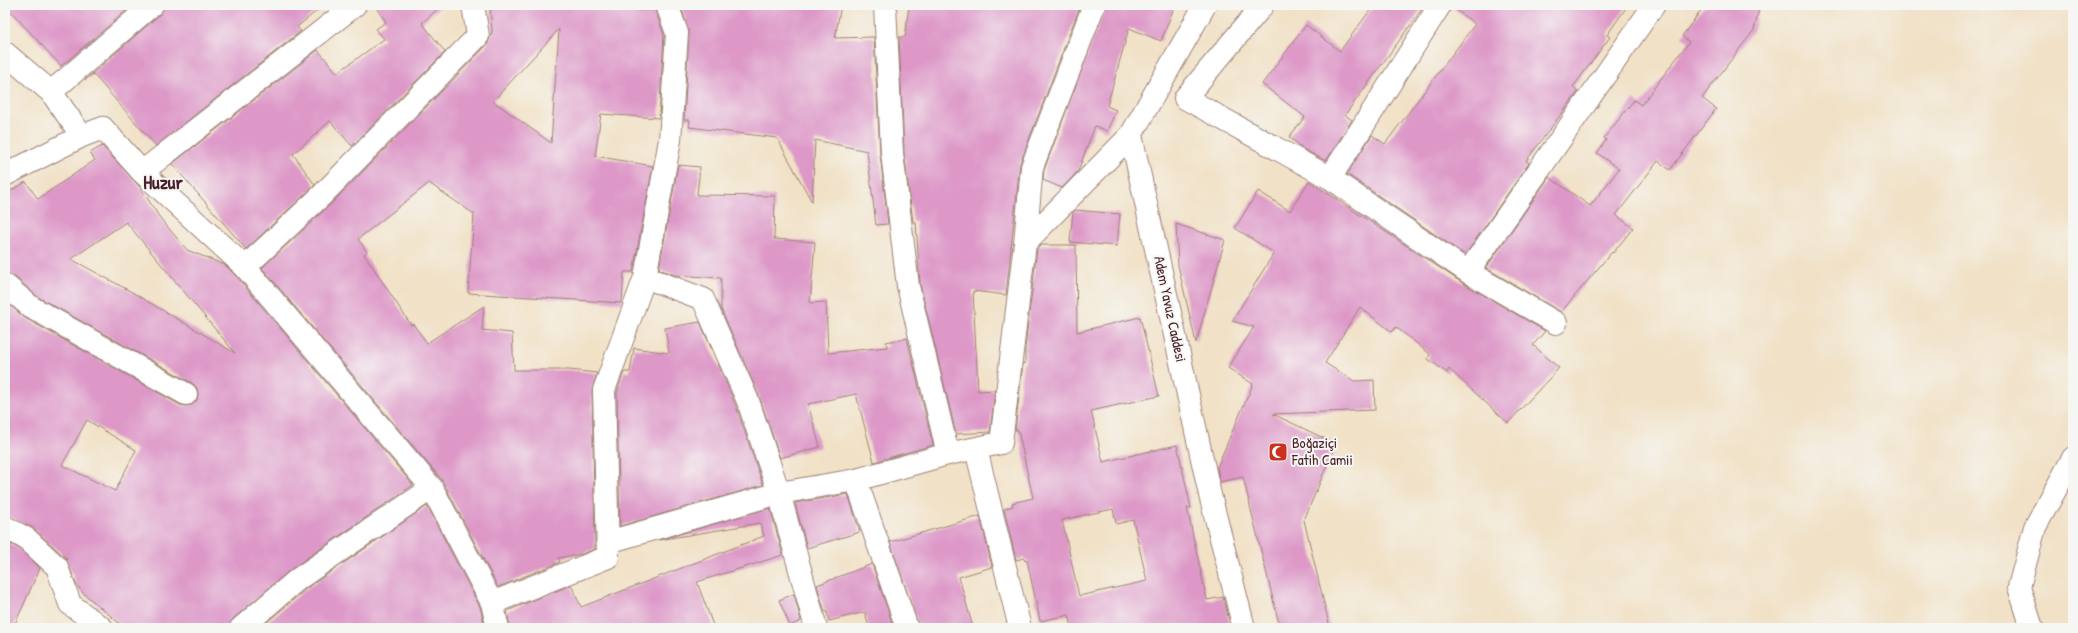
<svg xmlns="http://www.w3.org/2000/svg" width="2078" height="633" viewBox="0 0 2078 633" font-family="'Patrick Hand',sans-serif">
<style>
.building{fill:#dd98c8;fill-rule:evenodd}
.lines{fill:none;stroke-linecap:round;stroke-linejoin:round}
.minor-casing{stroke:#9e8078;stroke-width:24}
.minor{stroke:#fff;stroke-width:22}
.labels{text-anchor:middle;stroke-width:4;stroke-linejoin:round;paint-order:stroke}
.street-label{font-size:15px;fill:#4a1f2b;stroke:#f6f6f2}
.poi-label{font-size:15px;fill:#4a1f2b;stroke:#f6f6f2;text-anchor:start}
.district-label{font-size:19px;font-weight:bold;fill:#4a1f2b;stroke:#f6f6f2}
</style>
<rect width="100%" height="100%" fill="#f6f6f2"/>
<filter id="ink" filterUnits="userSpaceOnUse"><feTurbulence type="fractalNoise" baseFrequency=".025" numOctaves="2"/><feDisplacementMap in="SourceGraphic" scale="8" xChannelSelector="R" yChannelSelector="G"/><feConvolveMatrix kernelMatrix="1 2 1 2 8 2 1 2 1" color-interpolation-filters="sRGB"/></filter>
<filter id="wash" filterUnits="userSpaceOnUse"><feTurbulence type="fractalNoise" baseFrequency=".012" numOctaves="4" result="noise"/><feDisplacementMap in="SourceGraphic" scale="16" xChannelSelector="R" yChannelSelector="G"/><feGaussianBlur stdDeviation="0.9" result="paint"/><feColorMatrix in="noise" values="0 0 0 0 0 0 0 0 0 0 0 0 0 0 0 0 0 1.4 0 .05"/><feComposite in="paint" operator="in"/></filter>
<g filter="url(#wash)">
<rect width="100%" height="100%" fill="#f1e1c6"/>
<g id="blocks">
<path class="building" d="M5 5H133L61 66Z
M164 5H324L297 27 301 31 156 146 93 74 85 80 160 14Z
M375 5H442L422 23 445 52 352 146 330 121 293 154 315 185 246 249 172 164 318 50 337 73 384 39 376 29 386 22Z
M490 5H635L636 10H655L664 35 659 118 601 114 595 156 653 166 633 272H624L622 303 468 293 474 214 429 183 358 239 367 252 364 254 411 325 413 324 427 343 484 306 482 330 512 333 514 370H569L597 373 592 390 595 549 582 554 558 558 560 562 498 587 442 480 262 268 330 205 487 45 492 32ZM559 29 551 143 493 101Z
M683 5H841L835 38 874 37 880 154 888 224 876 225 867 151 815 140 812 202 777 138 689 127 690 120H684L689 34 682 9H684Z
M909 5H1057L1079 9 1020 163 1006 295 973 291 978 391 995 390 990 432 956 434 920 284 916 222H913L904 152 899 37H905Z
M1106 5H1175L1161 41 1129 28 1107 106 1116 110 1107 131 1095 126 1078 171 1062 188 1043 180 1044 170Z
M1374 5H1425L1345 115 1352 120 1326 161 1305 150 1289 137 1305 117 1262 84 1306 25 1340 51Z
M1452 5H1628L1607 35 1610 37 1573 87 1578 92 1526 161 1529 163 1465 255 1347 174 1372 135 1385 144 1475 24 1452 7Z
M1705 5H1760L1754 30 1702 98 1716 109 1670 170 1658 161 1616 215 1633 228 1613 253 1612 252 1561 312 1486 268 1549 177 1590 206 1619 169 1597 153 1606 140 1604 138 1634 100 1641 105 1689 42 1682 36Z
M102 146 140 187 160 218 187 250 225 265 236 276 413 485 290 570 233 619 229 628H125L82 592 76 584 66 558 33 528 5 515V301L25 318 180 405 186 406 192 405 197 400 198 394 197 388 192 383 38 297 13 275 5 273V194L26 182 38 199 95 160 90 153ZM126 222 235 353 130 291 71 259ZM87 420 136 450 115 491 62 465Z
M678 165 700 167 697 195 775 196 774 239 815 242 810 303 826 302 828 353 887 347 886 342 907 338 933 445 874 462 856 394 808 404 820 447 780 458 759 396 721 309V278L675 275 659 269Z
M1309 181 1461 282 1545 331 1533 345 1559 368 1508 423 1449 369 1447 373 1428 359 1430 354 1396 327 1392 332 1360 307 1325 363 1354 381 1374 380 1375 410 1273 414 1336 444 1304 520 1330 628H1280L1243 477 1220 482 1217 467 1253 384 1228 368 1254 327 1232 321 1274 253 1235 228 1258 191 1290 211Z
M1075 210 1120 214 1117 246 1070 242 1073 212Z
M1176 224 1225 240 1196 343 1178 265Z
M1041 245H1076L1077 332 1140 317 1159 396 1091 411 1103 462 1177 445 1191 508H1187L1207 600 1223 597 1231 628H1072L1069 615 1040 621 1027 560 1025 561 1024 558 1016 560 1004 509 1013 506 1012 503 1033 498 1018 430H1015L1023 363H1025V348L1037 249ZM1113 509 1116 524 1133 520 1147 581 1079 596 1062 520Z
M700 322 736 406 763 485 620 526 617 392 624 372H630L634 348 669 353 665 328Z
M848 494 860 532 807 548 795 503Z
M427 506 480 607 485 628H260L306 589Z
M770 508 783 555 697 582 714 628H510L507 611 571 585 581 607 764 536 760 523 659 540Z
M980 516 992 567 959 577 973 628H919L890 542Z
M5 541 20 549 40 568 13 628H5Z
M872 564 894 628H869L865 612 829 621 827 612H825L817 585Z
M794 594 801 621 790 626 779 600Z"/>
</g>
</g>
<g filter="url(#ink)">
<use href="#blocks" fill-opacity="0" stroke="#9e8078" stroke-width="1"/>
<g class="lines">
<g class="minor-casing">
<path id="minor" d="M885 5 892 153 908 286 948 454
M1205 5 1131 135 1210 495 1244 628
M1263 5 1185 98 1330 178 1468 272 1556 323
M5 53 51 92 82 136 103 128 142 172 245 267 432 488 492 603 498 628
M51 92 152 5
M142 172 355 5
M5 175 82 136
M1330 178 1440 5
M1025 243 1032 167 1094 5
M245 267 321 196 478 36 473 5
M1468 272 1654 5
M645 277 703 299 748 401 779 493 816 628
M5 285 31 307 186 394
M976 449 1020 628
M856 480 907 628
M5 527 27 539 57 567 70 604 102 628
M608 542 779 493 856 480 948 454 1001 443 1025 243 1131 135
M492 603 608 557 604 390 645 277 670 140 677 33 667 5
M241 628 298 579 432 488
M2032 628 2019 587 2035 527 2073 458"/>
</g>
<use href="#minor" class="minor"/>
</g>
</g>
<defs>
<g id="mosque-square" transform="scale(1)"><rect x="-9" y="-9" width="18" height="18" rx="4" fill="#c8321e" stroke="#f6f6f2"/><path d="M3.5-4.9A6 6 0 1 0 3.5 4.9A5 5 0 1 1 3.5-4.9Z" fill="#fff"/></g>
</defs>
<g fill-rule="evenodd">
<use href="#mosque-square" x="1278" y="452"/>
</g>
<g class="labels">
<g class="street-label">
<text transform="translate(1170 309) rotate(78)" y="5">Adem Yavuz Caddesi</text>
</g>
<g class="poi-label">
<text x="1292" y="448">Boğaziçi<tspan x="1292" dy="17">Fatih Camii</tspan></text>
</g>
<g class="district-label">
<text x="163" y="189">Huzur</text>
</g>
</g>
<rect width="2078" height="633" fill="none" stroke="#f6f6f2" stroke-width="20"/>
</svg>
